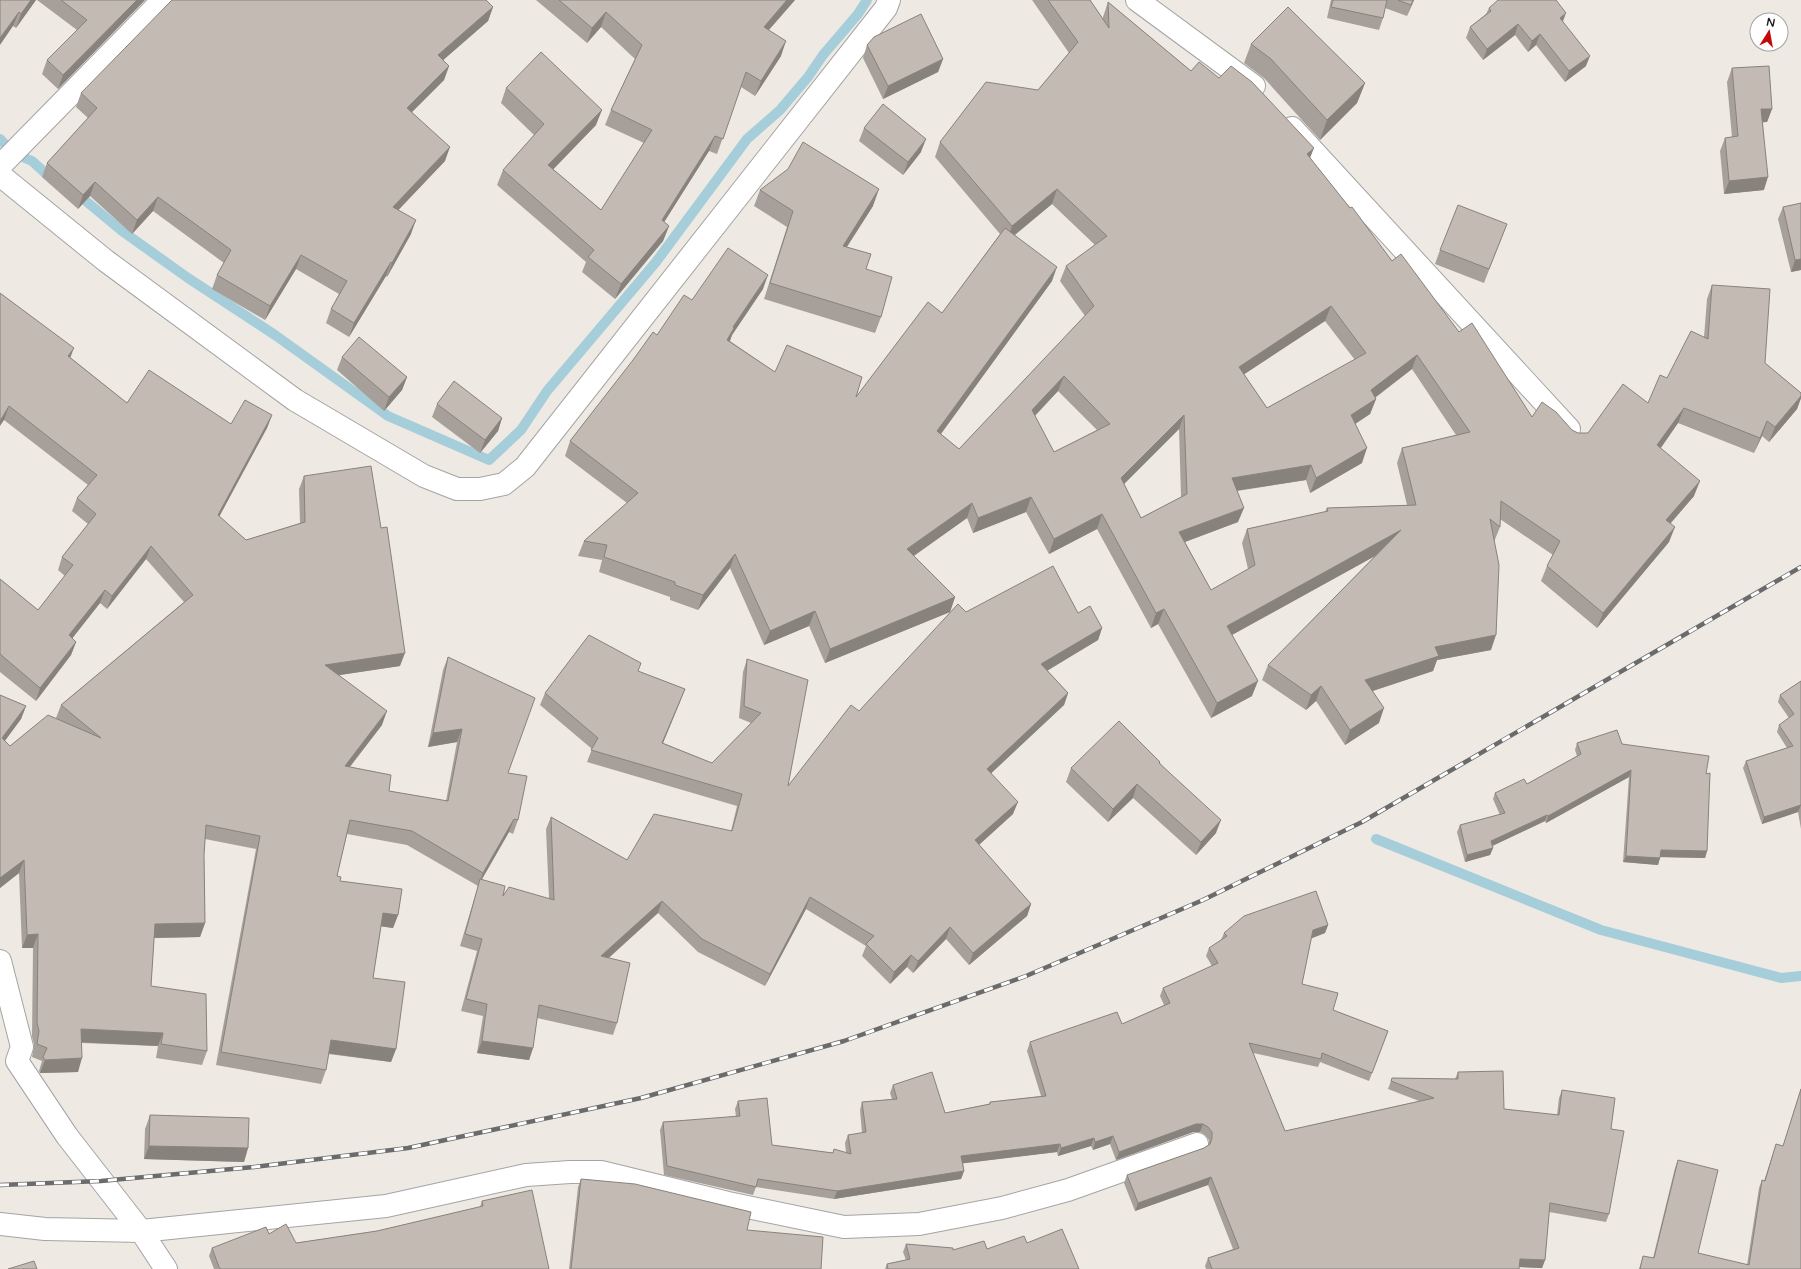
<svg xmlns="http://www.w3.org/2000/svg" width="1801" height="1269" viewBox="0 0 1801 1269" font-family="'Varela Round',sans-serif">
<style>
.lines{fill:none;stroke-linecap:round;stroke-linejoin:round}
.stream{stroke:#a5ceda;stroke-width:10}
.minor-casing{stroke:#a4a4a4;stroke-width:24}
.minor{stroke:#fff;stroke-width:22}
.rail-casing{stroke:#6b6b6b;stroke-width:4.5}
.rail{stroke:#fff;stroke-width:3;stroke-dasharray:9;stroke-linecap:butt}
.wall{fill:#a7a09a;fill-rule:evenodd}
.shaded-wall{fill:#88827d}
.building{fill:#c2bab3;stroke:#88827d;fill-rule:evenodd}
</style>
<rect width="100%" height="100%" fill="#eeeae3"/>
<g class="lines">
<path class="stream" d="M0 139 13 153 32 161 53 180
M75 192 122 231 188 278 275 335 388 416 489 460 521 430 547 391 656 262 747 139 780 110 808 77 823 55 858 14 867 0
M1376 839 1601 930 1781 978 1801 976"/>
<g class="minor-casing">
<path id="minor" d="M1137 0 1254 86
M1292 128 1569 429
M0 166 163 0
M0 175 106 261 295 400 424 476 457 489H480L504 484 525 467 886 8 889 0
M0 961 22 1047 17 1061 67 1136 141 1231 166 1269
M0 1224 45 1229 141 1231 386 1206 526 1175 570 1172H601L728 1203 844 1227 919 1224 1002 1208 1068 1190 1197 1144"/>
</g>
<use href="#minor" class="minor"/>
<g class="rail-casing">
<path id="rail" d="M0 1185 101 1181 254 1167 408 1148 641 1098 844 1041 1026 976 1203 900 1362 822 1801 567"/>
</g>
<use href="#rail" class="rail"/>
</g>
<path class="wall" d="M0 0H36L16 28 13 26Z
M37 0H145L58 89 42 74 47 60 77 30Z
M536 0H795L769 30 781 56 755 96 741 87 717 154 709 151 664 222 669 226 663 241 615 299 582 272 586 262 497 185 503 170 534 135 501 103 506 88 596 125 553 169 601 210 644 143 605 125 611 110 635 59 601 27 587 43Z
M1032 0H1090L1103 19V17L1108 2 1191 71 1310 158 1392 261 1459 332 1532 417 1572 430 1578 433H1588L1648 403 1667 378 1704 337 1707 299 1712 285 1765 363 1801 393V398L1797 409 1769 442 1762 436 1754 453 1678 423 1661 448 1694 496 1671 523 1669 542 1597 628 1541 581 1547 566 1553 555 1500 519V527L1494 542 1491 650 1437 660 1433 671 1373 691 1379 723 1345 745 1316 701 1306 710 1262 680 1268 665 1375 556 1232 635 1252 696 1211 718 1158 624 1151 628 1097 529 1049 554 1026 512 973 533 967 518 914 556 955 597 950 612 825 663 809 626 764 645 730 568 698 610 670 600V597L599 572 602 560 578 556 584 541 627 503 565 456 570 441 657 335 692 300 763 289 732 335 730 341 775 372 856 397 942 313 1000 234 935 157 940 142 1038 90 1069 53ZM1052 204 1095 245 1066 266 1060 281 1085 316 959 449 941 434 1052 281 1015 235ZM1325 321 1355 360 1267 408 1244 374ZM1412 369 1456 435 1402 448 1397 463 1407 505 1327 508 1325 512 1247 529 1242 543 1248 569 1211 590 1185 542 1238 522 1237 491 1306 480 1310 493 1362 463 1355 424 1370 414 1376 399 1375 398ZM1058 391 1097 430 1054 452 1035 416ZM1179 429 1181 497 1141 518 1124 484Z
M1331 0H1414L1407 16 1385 8 1383 18 1379 30 1327 18Z
M493 7 488 21 443 60 449 66 444 80 412 112 445 161 398 210 411 234 387 277 386 276 349 337 326 323 331 309 339 294 296 269 265 320 212 289 217 275 224 263 153 211 132 234 90 196 78 209 42 177 47 163 88 118 76 107 81 93Z
M1489 8 1563 22 1586 66 1565 82 1536 45 1528 52 1515 35 1483 60 1466 38 1470 27 1486 14Z
M1251 44 1365 83 1357 103 1320 140 1264 78 1244 63Z
M867 45 943 59 938 72 883 99 863 58Z
M1732 68 1772 109 1767 122H1763L1764 190 1724 194 1720 151 1725 138 1732 137 1727 82Z
M864 128 921 152 903 175 859 141Z
M760 190 873 206 847 247 866 269 881 317 875 333 764 299 787 227 754 206Z
M1801 203V270L1791 272 1778 219 1783 207Z
M1507 224 1484 283 1435 264 1440 250Z
M0 293 71 358 127 403 231 424 272 415 267 428 219 517 246 540 300 523 299 489 304 476 400 666 339 675 382 725 350 767 389 791 446 801 457 742 428 747 443 670 448 657 508 773 518 820 513 834 509 832 482 879 503 896 549 899 546 829 551 817 627 860 731 831 737 806 587 762 592 749 540 705 545 693 638 671 685 689 663 743 712 763 751 723 739 718 743 672 747 659 788 786 859 711 966 612 1078 613 1102 628 1098 640 1047 670 1068 693 1064 705 991 773 1013 814 979 845 1031 904 1027 916 969 965 946 939 913 973 907 967 890 984 862 956 866 946 806 909 765 986 698 952 658 913 609 958 617 1023 613 1035 537 1018 533 1048 529 1060 477 1053 483 1016 461 1011 477 951 460 946 478 886 407 845 347 834 337 876 340 881 398 915 393 928 381 926 373 978 396 1049 391 1062 328 1054 326 1070 321 1084 216 1065 256 849 205 839 204 855 205 923 200 937 154 938 151 986 207 1051 202 1065 156 1058 158 1046 82 1043 78 1072 40 1073 39 1071 42 1061 32 1057 34 1044 32 1037 33 948H22L19 873 0 888V695L26 706 21 719 5 741 10 746 58 720 56 718 61 705 184 602 146 559 107 609 100 603 72 638 76 642 71 655 36 701 0 672V579L38 610 65 576 58 570 62 557 88 524 72 511 77 498 88 485 4 420Z
M342 357 407 377 402 390 384 411 337 370Z
M437 404 502 418 498 431 480 453 432 417Z
M1801 681V829L1798 812 1762 824 1743 768 1746 761 1787 748 1777 732 1779 725 1789 718 1778 702 1780 695Z
M1577 743 1622 744 1706 774 1707 851 1705 858 1660 857 1658 865 1623 862 1629 777 1546 823 1545 821 1492 846 1493 848 1490 855 1465 862 1457 832 1460 825 1500 815 1493 799 1495 793 1527 784 1577 756 1575 750Z
M1160 763 1216 833 1196 855 1133 798 1108 822 1066 782 1071 768Z
M1328 925 1325 933 1311 938 1302 984 1333 1010 1388 1031 1369 1081 1320 1062 1318 1067 1253 1053 1285 1131 1419 1101 1388 1089 1392 1078 1455 1079 1458 1072 1504 1109 1557 1115 1559 1098 1562 1090 1611 1129 1609 1214 1606 1222 1549 1212 1545 1260 1542 1268 1519 1267V1269H1206L1205 1266 1208 1258 1233 1249 1208 1185 1135 1211 1124 1183 1127 1175 1204 1148 1209 1144V1140L1205 1135 1200 1132H1193L1116 1160 1110 1144 1093 1150 1091 1146 1058 1156 1057 1152 963 1163 964 1171 961 1179 834 1199 756 1187 753 1195 664 1175 660 1130 663 1122 736 1117 735 1109 738 1101 772 1145 833 1153H846L845 1143 848 1135 862 1133 860 1110 862 1102 892 1099 890 1093 893 1085 945 1113 989 1104 990 1102 1041 1096 1027 1051 1030 1042 1122 1024 1164 1005 1160 996 1163 988 1212 966 1206 956 1209 948 1221 940 1224 933Z
M1801 1088V1269H1639L1643 1256 1653 1258 1675 1168 1678 1160 1698 1253 1747 1265 1759 1188 1762 1180 1764 1181 1776 1144 1783 1146Z
M150 1115 248 1148 244 1162 144 1159 145 1129Z
M581 1179 747 1230 821 1269H569L578 1187Z
M482 1201 549 1269H214L209 1256 212 1248 269 1234 296 1243 377 1231 480 1207Z
M1027 1243 1079 1269H885L887 1264 906 1260 903 1252 906 1244 953 1250 987 1249Z"/>
<path class="shaded-wall" d="M31 0H36L16 28 21 14Z
M137 0H145L58 89 63 75Z
M787 0H795L759 41 764 27Z
M1413 0H1414L1407 16Z
M493 7 488 21 433 69 438 55Z
M19 12 13 26 0 45V38Z
M606 12 601 27 587 43 592 28Z
M1566 13 1562 24 1560 18Z
M1518 24 1515 35 1483 60 1487 49Z
M1540 34 1536 45 1528 52 1532 41Z
M786 41 781 56 755 96 761 81Z
M1590 56 1586 66 1565 82 1569 71Z
M943 59 938 72 883 99 888 86Z
M449 66 444 80 402 122 407 108Z
M1365 83 1357 103 1320 140 1327 120Z
M1761 109H1772L1767 122 1756 123Z
M602 110 596 125 543 180 548 165Z
M715 136 709 151 656 235 662 220Z
M926 139 921 152 903 175 908 162Z
M450 147 445 161 388 221 393 207Z
M1314 148 1308 163 1307 154Z
M1768 177 1764 190 1724 194 1729 181Z
M95 182 90 196 78 209 83 195Z
M879 189 873 206 837 262 843 246Z
M1057 189 1052 204 1007 241 1012 226Z
M158 197 153 211 132 234 137 220Z
M416 220 411 234 387 277 392 263Z
M669 226 663 241 615 299 621 284Z
M301 255 296 269 265 320 270 306Z
M1801 259V270L1791 272 1795 260Z
M391 262 386 276 349 337 354 323Z
M1057 267 1052 281 932 446 937 431Z
M768 275 763 289 732 335 729 343 727 340 733 327Z
M1331 306 1325 321 1234 381 1239 367Z
M74 348 69 361 68 356Z
M1417 355 1412 369 1365 405 1371 390Z
M1064 376 1058 391 1026 425 1032 410Z
M407 377 402 390 384 411 389 397Z
M1801 396V398L1797 409 1769 442 1775 427Z
M1376 399 1370 414 1346 430 1351 415Z
M9 406 4 420 0 426V421Z
M1684 408 1678 423 1652 460 1657 445Z
M272 415 267 428 213 528 218 515Z
M1184 415 1179 429 1115 493 1121 478Z
M502 418 498 431 480 453 485 440Z
M1767 421 1762 436 1754 453 1760 438Z
M1367 448 1362 463 1310 493 1316 478Z
M1311 465 1306 480 1227 492 1232 478Z
M1700 481 1694 496 1661 534 1666 520Z
M1031 497 1026 512 973 533 978 518Z
M972 503 967 518 902 564 907 549Z
M1244 508 1238 522 1174 546 1179 532Z
M1102 514 1097 529 1049 554 1054 539Z
M1675 527 1669 542 1597 628 1603 613Z
M1401 530 1395 545 1221 641 1227 626Z
M151 546 146 559 107 609 112 596Z
M735 554 730 568 698 610 703 595Z
M105 590 100 603 64 649 69 635Z
M955 597 950 612 825 663 830 649Z
M1164 609 1158 624 1151 628 1156 613Z
M815 611 809 626 764 645 770 631Z
M1102 628 1098 640 1037 677 1041 664Z
M1496 635 1491 650 1437 660 1433 671 1360 695 1365 680 1435 647Z
M76 642 71 655 36 701 40 688Z
M405 653 400 666 320 678 325 665Z
M1258 681 1252 696 1211 718 1217 703Z
M1321 686 1316 701 1306 710 1311 695Z
M685 689 680 702 658 755 662 743Z
M1068 693 1064 705 983 781 987 769Z
M26 706 21 719 0 747 2 738Z
M1384 708 1379 723 1345 745 1350 730Z
M387 711 382 725 340 779 345 766Z
M462 729 457 742 428 747 433 733Z
M1631 770 1629 777 1546 823 1548 816Z
M1137 784 1133 798 1108 822 1113 809Z
M1018 802 1013 814 971 852 975 840Z
M1801 805 1798 812 1762 824 1764 817Z
M1547 815 1545 821 1488 848 1491 841Z
M514 819 509 832 478 886 483 873Z
M1221 820 1216 833 1196 855 1201 842Z
M1493 848 1490 855 1465 862 1467 855Z
M1661 850 1707 851 1705 858 1658 857Z
M1626 856 1660 858 1658 865 1623 862Z
M24 860 19 873 0 888V878Z
M810 897 806 909 765 986 770 974Z
M662 901 658 913 597 968 601 956Z
M1031 904 1027 916 969 965 973 953Z
M383 913 398 915 393 928 378 926Z
M205 923 200 937 150 938 155 924Z
M1328 925 1325 933 1310 939 1313 930Z
M950 927 946 939 913 973 918 961Z
M38 934 33 948H22L27 935Z
M911 955 907 967 890 984 894 972Z
M81 1029 163 1033 158 1046 76 1042Z
M331 1040 396 1049 391 1062 326 1053Z
M482 1041 533 1048 529 1060 477 1053Z
M82 1058 78 1072 40 1073 45 1060Z
M1196 1124H1203L1200 1132H1193L1116 1160 1119 1152Z
M1113 1136 1110 1144 1093 1150 1095 1142Z
M1094 1138 1091 1146 1058 1156 1061 1148Z
M1060 1144 1057 1152 958 1164 961 1156Z
M149 1146 248 1148 244 1162 144 1159Z
M964 1171 961 1179 834 1199 837 1191Z
M1211 1177 1208 1185 1135 1211 1138 1203Z
M1520 1259 1545 1260 1542 1268 1517 1267Z"/>
<path class="building" d="M0 0H31L21 14 19 12 0 38Z
M61 0H137L63 75 47 60 87 20Z
M172 0H486L493 7 438 55 449 66 407 108 450 147 393 207 416 220 392 263 391 262 354 323 331 309 347 281 301 255 270 306 217 275 231 250 158 197 137 220 95 182 83 195 47 163 97 108 81 93Z
M559 0H787L764 27 786 41 761 81 746 72 723 139 715 136 662 220 669 226 621 284 588 257 594 250 503 170 544 124 506 88 541 52 602 110 548 165 601 210 652 130 611 110 642 45 606 12 592 28Z
M1048 0H1090L1109 28 1108 2 1191 71 1199 62 1219 78 1231 66 1252 82 1314 148 1307 154 1350 208 1352 207 1392 261 1401 254 1459 332 1472 323 1532 417 1542 402 1556 412 1572 430 1578 433H1588L1623 384 1648 403 1660 375 1667 378 1691 331 1708 339 1712 285 1770 289 1765 363 1801 393V396L1775 427 1767 421 1760 438 1684 408 1657 445 1700 481 1666 520 1675 527 1603 613 1547 566 1560 541 1501 501 1500 527 1490 519 1499 565 1496 635 1435 647 1439 656 1365 680 1384 708 1350 730 1321 686 1311 695 1268 665 1401 530 1227 626 1258 681 1217 703 1164 609 1156 613 1102 514 1054 539 1031 497 978 518 972 503 907 549 955 597 830 649 815 611 770 631 735 554 703 595 675 585V582L604 557 607 545 584 541 638 493 570 441 633 360 653 332 657 335 684 295 692 300 728 248 768 275 733 327 734 328 727 340 775 372 787 345 862 377 856 397 928 302 942 313 1005 228 1057 267 937 431 959 449 1094 306 1066 266 1107 236 1057 189 1012 226 940 142 986 82 1038 90 1078 42ZM1331 306 1366 353 1267 408 1239 367ZM1417 355 1470 432 1402 448 1416 505 1327 508 1328 511 1247 529 1255 565 1211 590 1179 532 1244 508 1232 478 1311 465 1316 478 1367 448 1351 415 1376 399 1371 390ZM1064 376 1110 424 1054 452 1032 410ZM1184 415 1187 494 1141 518 1121 478Z
M1333 0H1387L1383 18 1331 7Z
M1398 0H1413L1411 5Z
M1498 0H1556L1566 13 1560 18 1590 56 1569 71 1540 34 1532 41 1518 24 1487 49 1470 27 1491 11 1489 8Z
M1288 7 1365 83 1327 120 1271 59 1251 44Z
M921 14 943 59 888 86 867 45 874 37Z
M1769 66 1772 109H1761L1768 177 1729 181 1725 138 1738 136 1732 68Z
M883 104 926 139 908 162 864 128Z
M803 142 879 189 843 246 871 254 866 269 892 277 881 317 770 283 793 211 760 190 788 169Z
M1801 203V259L1795 260 1783 207Z
M1458 205 1507 224 1489 269 1440 250Z
M0 293 74 348 68 356 127 403 149 370 231 424 245 400 272 415 218 515 246 540 305 522 304 476 371 466 381 528 387 527 405 653 325 665 387 711 345 766 391 775 389 791 448 801 462 729 433 733 448 657 535 698 508 773 527 776 518 820 514 819 483 873 412 831 350 820 337 876 341 877 340 881 402 889 398 915 383 913 373 978 405 982 396 1049 331 1040 326 1070 221 1052 260 836 206 825 204 855 205 923 155 924 151 986 206 994 207 1051 161 1044 163 1033 81 1029 82 1058 45 1060 43 1057 47 1048 37 1044 39 1031 37 1023 38 934 27 935 24 860 0 878V695L26 706 2 738 10 746 48 715 101 738 61 705 193 595 151 546 112 596 105 590 69 635 76 642 40 688 0 654V579L38 610 73 565 62 557 96 514 77 498 97 475 9 406 0 421Z
M359 337 407 377 389 397 342 357Z
M454 381 502 418 485 440 437 404Z
M1053 566 1078 613 1090 606 1102 628 1041 664 1068 693 987 769 1018 802 975 840 1031 904 973 953 950 927 918 961 911 955 894 972 866 944 874 936 810 897 770 974 702 939 662 901 601 956 630 963 617 1023 539 1005 533 1048 482 1041 487 1004 466 999 482 939 465 934 480 879 505 886 503 896 509 887 554 900 551 817 627 860 654 814 732 831 742 794 591 750 598 738 545 693 589 635 641 663 638 671 685 689 662 743 712 763 761 713 744 706 747 659 808 680 788 786 851 705 859 711 958 604 966 612Z
M1801 681V806V805L1764 817 1746 761 1793 746 1779 725 1794 714 1780 695Z
M1119 721 1160 762 1159 763 1221 820 1201 842 1137 784 1113 809 1071 768Z
M1617 730 1622 744 1709 756 1706 774 1710 773 1707 851 1661 850 1660 858 1626 856 1631 770 1548 816 1547 815 1491 841 1493 848 1467 855 1460 825 1505 813 1495 793 1524 779 1527 784 1581 754 1577 743Z
M1316 891 1328 925 1313 930 1302 984 1338 993 1333 1010 1388 1031 1372 1073 1322 1053 1321 1059 1249 1043 1285 1131 1434 1098 1391 1081 1392 1078 1458 1079V1072L1503 1071 1504 1109 1559 1115 1562 1090 1615 1098 1611 1129 1624 1131 1609 1214 1550 1203 1545 1260 1520 1259 1519 1269H1212L1208 1258 1239 1248 1211 1177 1138 1203 1127 1175 1204 1148 1210 1144 1212 1138V1132L1208 1127 1203 1124H1196L1119 1152 1113 1136 1095 1142 1094 1138 1061 1148 1060 1144 961 1156 964 1171 837 1191 758 1179 756 1187 667 1166 663 1122 740 1116 738 1101 767 1098 772 1145 833 1153 834 1149 851 1154 848 1135 866 1132 862 1102 897 1099 893 1085 932 1072 945 1113 990 1104V1102L1046 1096 1030 1042 1117 1012 1122 1024 1170 1003 1163 988 1218 963 1209 948 1227 936 1224 933 1244 916Z
M1801 1089V1269H1640L1643 1256 1654 1258 1678 1160 1718 1170 1698 1253 1749 1265 1762 1180 1765 1181 1776 1144 1783 1146Z
M150 1115 249 1118 248 1148 149 1146Z
M581 1179 635 1184 751 1212 747 1230 823 1237 821 1269H571Z
M532 1190 549 1269H221L219 1267 212 1248 266 1227 269 1234 286 1224 296 1243 377 1231 483 1206 482 1201Z
M1062 1229 1079 1269H888L887 1264 910 1259 906 1244 953 1248V1250L984 1241 987 1249 1024 1236 1027 1243Z
M34 1261 37 1269H8Z"/>
<g transform="translate(1769 32) rotate(11)"><circle r="19" fill="#ffffff" stroke="#a5a5a5"/>
<path d="M0-3L7 15L0 10L-7 15Z" fill="#c20909"/>
<text y="-6" font-size="11" font-weight="bold" text-anchor="middle" fill="#1d1d1d">N</text>
</g>
</svg>
